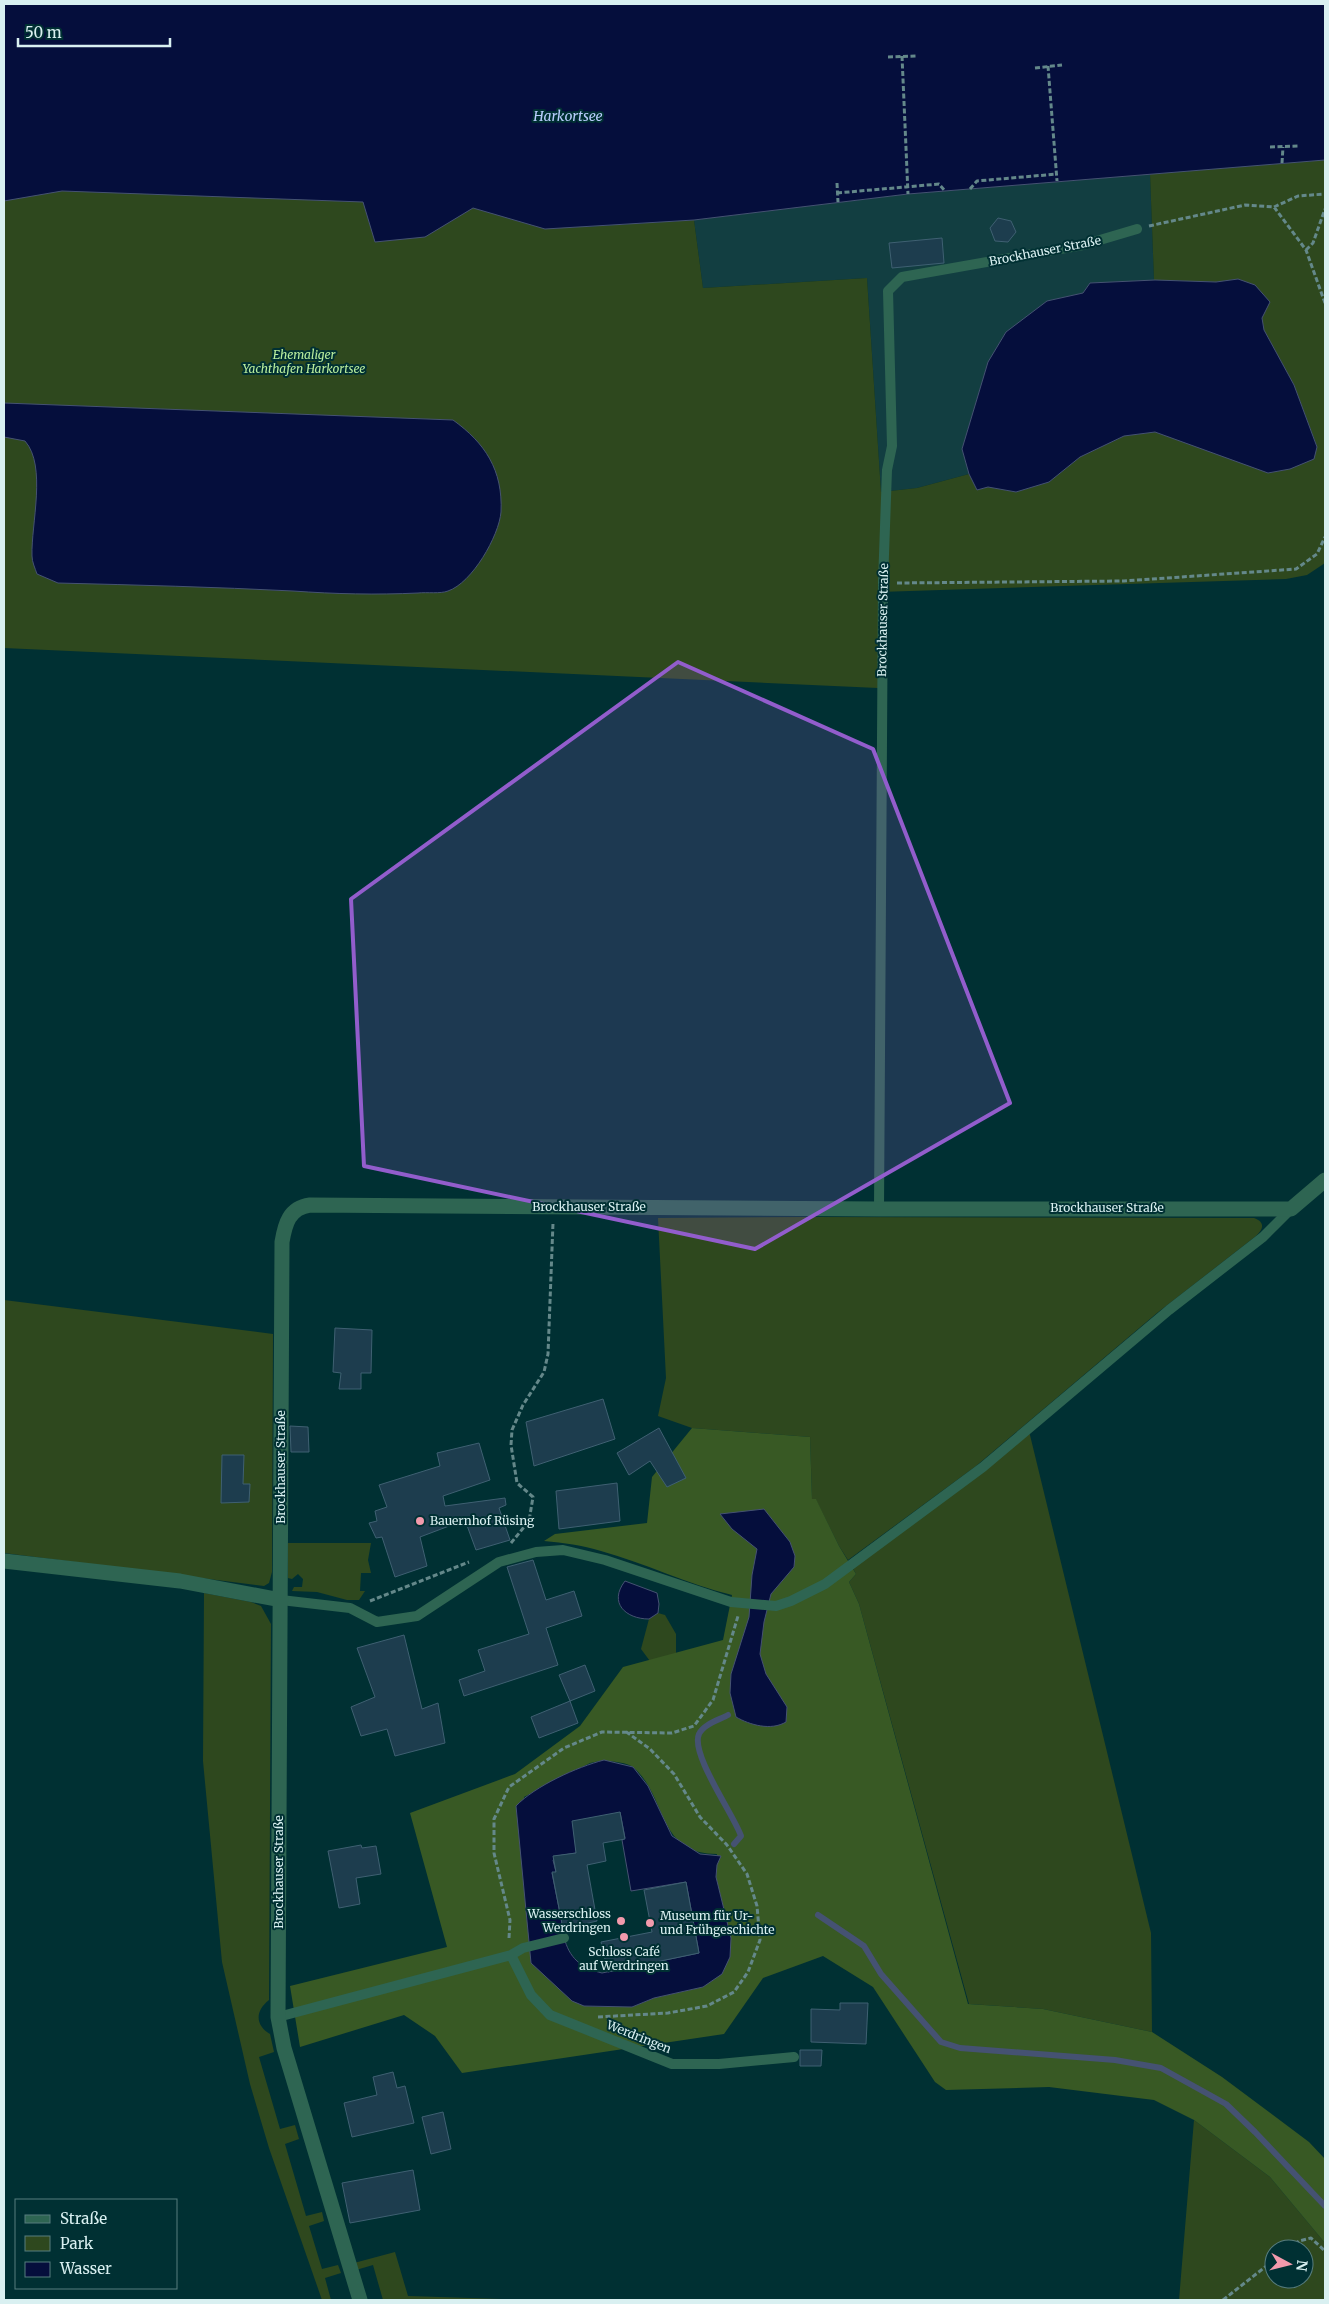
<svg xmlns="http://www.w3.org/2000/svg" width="1329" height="2304" viewBox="0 0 1329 2304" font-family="Merriweather,serif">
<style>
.built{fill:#123e41}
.green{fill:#2e481e;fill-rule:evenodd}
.forest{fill:#385924;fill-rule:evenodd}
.water{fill:#050e3c;stroke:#455272;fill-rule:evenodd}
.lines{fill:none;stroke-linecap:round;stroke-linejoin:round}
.stream{stroke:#455272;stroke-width:6}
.building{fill:#1d3d4e;stroke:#3f6072}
.path{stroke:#64888a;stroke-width:3;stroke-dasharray:5 2.5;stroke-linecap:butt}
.service{stroke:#2e6552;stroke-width:10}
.minor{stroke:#2e6552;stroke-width:15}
.marked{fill:#925dcc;fill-opacity:0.2;stroke:#925dcc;stroke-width:4;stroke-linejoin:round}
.poi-dot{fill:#f29aac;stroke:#003033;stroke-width:2}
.labels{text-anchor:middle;stroke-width:4;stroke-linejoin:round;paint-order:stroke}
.street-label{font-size:12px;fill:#d9f0f1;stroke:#003033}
.park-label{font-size:12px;font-style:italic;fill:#b9ed9d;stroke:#003033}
.poi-label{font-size:12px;fill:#d9f0f1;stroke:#003033;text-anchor:start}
.water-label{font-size:14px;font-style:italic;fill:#b8ccfc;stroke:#003033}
</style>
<rect width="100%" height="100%" fill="#003033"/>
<path class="built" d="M1150 174 1154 280 1090 283 1083 293 1047 301 988 362 962 449 969 474 917 488 881 492 867 278 703 288 694 220 908 194Z"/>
<path class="green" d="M4 4 584 227 694 220 703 288 867 278 881 492 917 488 969 474 977 490 988 487 1016 492 1049 482 1080 457 1124 436 1155 432 1193 445 1317 446 1294 385 1264 330 1262 318 1238 279 1216 282 1154 280 1150 174 1325 160V563L1307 575 1286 579 879 592 878 688 4 648Z
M809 1217 1254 1218C1265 1222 1264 1229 1256 1236L1157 1313 976 1466 848 1560 839 1546 816 1500 812 1499 810 1437 692 1428 658 1416 666 1378 658 1218Z
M4 1300 273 1334 272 1572 269 1583 264 1586 4 1553Z
M1029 1431 1151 1933 1152 2032 1043 2009 969 2004 859 1604 849 1582 856 1574 852 1567Z
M288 1543H371L368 1560 371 1573H361L360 1591H365L359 1600H347L317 1592 292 1591 294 1587H302L303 1579 298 1574 292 1579 288 1578Z
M204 1593 251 1602 261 1606 271 1624 269 2000C255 2011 255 2025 270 2034L274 2052 259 2057 280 2129 295 2125 299 2139 285 2144 306 2216 322 2212 324 2221 309 2226 322 2269 338 2265 341 2273 325 2278 331 2300H322L269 2148 250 2084 222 1962 203 1761Z
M658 1613 665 1615 676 1634V1696L641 1649 649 1619Z
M1194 2120 1270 2177 1325 2243V2300H1179ZM1274 2249H1304V2279H1274Z
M395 2252 408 2296 530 2300H383L373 2265 356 2270 354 2263Z"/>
<path class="forest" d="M692 1428 810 1437 812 1499H816L839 1546 856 1574 849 1582 859 1604 968 2004 1043 2009 1152 2032 1222 2077 1309 2142 1325 2159V2243L1270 2177 1194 2120 1154 2100 1049 2087 946 2090 935 2082 873 1987 823 1956 763 1978 724 2034 462 2073 435 2036 404 2015 300 2047 290 1986 447 1947 410 1813 515 1774 580 1726 623 1667 723 1640 732 1595C687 1584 645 1563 601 1551 582 1545 564 1543 544 1541L555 1534 647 1523 652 1477ZM604 1760C612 1762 628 1762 634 1768 668 1798 657 1854 717 1854L716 1877 730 1938V1957L703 1987 654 1998 632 2007 584 2006 530 1942 524 1887V1797L590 1763Z"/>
<path class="water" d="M4 4H1325V160L908 194 694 220 545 229 473 208 425 237 375 242 363 202 62 191 4 201Z
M1238 279 1255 285 1270 302 1262 318 1264 330 1294 385 1317 447 1314 459 1290 469 1268 473 1155 432 1124 436 1080 457 1049 482 1016 492 988 487 977 490 969 474 962 449 988 362 1006 332 1047 301 1083 293 1090 283 1155 280 1216 282Z
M4 403 453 420C485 443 503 470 501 512 499 536 472 583 448 591 440 594 427 592 418 593 376 595 335 594 293 591 215 587 137 585 58 583L37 574C35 568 32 562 32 556 31 524 47 466 25 441L4 437Z
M764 1509 790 1542 795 1556 794 1567 771 1594 764 1622 760 1654 766 1674 787 1707 786 1722C771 1731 750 1725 736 1717L730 1693 731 1674 749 1617 752 1575 757 1549 732 1529 720 1514Z
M625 1581 657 1593 659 1604 658 1613 649 1619C626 1619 608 1603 625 1581Z
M604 1760 633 1767 648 1786 672 1836 700 1854 721 1856 717 1865 716 1877 731 1938 730 1957 722 1974 703 1987 654 1998 632 2007 584 2006 572 2001 531 1963 516 1806C535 1786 577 1767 604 1760ZM620 1812 625 1838 622 1840 631 1891 686 1882 699 1953 602 1973C581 1968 569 1958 564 1937L569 1928H563L552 1873 556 1872 553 1860 557 1856 576 1853Z"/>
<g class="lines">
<path class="stream" d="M728 1715C719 1720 704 1724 699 1734 690 1754 734 1815 741 1836L734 1844
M818 1915 864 1946 881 1974 941 2042 960 2048 1115 2060 1161 2068 1226 2104 1255 2132 1325 2206"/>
</g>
<path class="building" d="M998 218 1011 221 1016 232 1008 242 995 241 990 228Z
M942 238 944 263 892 268 889 243Z
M335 1328 372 1330 371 1373H361V1389H339L341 1373 333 1372Z
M603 1399 615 1439 534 1466 526 1422Z
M290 1426 308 1427 309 1452H291Z
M659 1428 686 1478 667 1487 650 1461 629 1475 617 1453Z
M479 1443 490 1480 443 1496 445 1506 505 1498 506 1505 499 1508 510 1540 476 1550 465 1520 420 1537 427 1566 395 1577 382 1537 376 1538 369 1523 377 1521 375 1511 387 1507 379 1485 440 1466 437 1453Z
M222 1455H244L243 1484H250L249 1502 221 1503Z
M617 1483 620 1521 559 1529 556 1491Z
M533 1560 546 1600 574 1591 582 1616 546 1628 558 1665 464 1696 459 1680 485 1671 478 1650 529 1634 507 1567Z
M404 1635 422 1709 438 1703 445 1743 395 1756 387 1729 361 1736 351 1707 375 1697 357 1648Z
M585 1665 595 1691 570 1701 559 1675Z
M570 1701 578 1723 539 1738 531 1717Z
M620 1812 625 1839 603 1843 606 1861 587 1865 597 1921 563 1929 552 1872H556L553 1856 576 1853 572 1821Z
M361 1845 362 1848 376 1846 381 1874 356 1878 360 1904 339 1908 328 1851Z
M686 1882 699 1953 608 1972 601 1942 652 1932 644 1890Z
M840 2003H868L866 2044 811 2042V2009L840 2010Z
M800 2050H822L821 2066H800Z
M393 2072 397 2088 405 2086 414 2123 352 2137 344 2103 377 2095 373 2077Z
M443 2112 451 2149 431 2154 422 2117Z
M413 2170 420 2210 350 2223 342 2183Z"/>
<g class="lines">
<path class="path" d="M902 56 908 194
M888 57 916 56
M1048 66 1057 181
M1035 68 1062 65
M1270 147 1299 146
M1282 163 1283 147
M837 183 838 202
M970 189 977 181 1057 174
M837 193 939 184 945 191
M1274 207 1298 196 1325 194
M1149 226 1245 205 1274 207 1306 250 1325 303
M1306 250 1313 243 1325 209
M897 583 1124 581 1296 569 1317 554 1325 537
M511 1543 529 1521 533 1497 517 1483 511 1445 512 1430 523 1405 544 1372 548 1354 553 1223
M370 1601 469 1562
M509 1938 510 1920 494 1853V1819L509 1787 564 1748 602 1732 672 1733 694 1726 713 1700 738 1616
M598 2017 668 2013 707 2006 734 1992 748 1972 760 1940 757 1906 747 1874 727 1845 700 1817 674 1774 650 1749 625 1731
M1289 2249 1299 2241 1311 2238 1325 2251
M1223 2300 1274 2260"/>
<path class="service" d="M879 1209 883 583 887 470 892 446 888 291 902 277 1083 245 1137 229
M281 1600 350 1608 377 1622 417 1616 499 1562 536 1552 563 1550 605 1560 731 1602 776 1606 791 1601 825 1584 983 1467 1169 1310 1263 1237 1291 1209
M511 1955 531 1995 550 2015 672 2064H719L794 2057
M278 2017 511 1955 523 1948 564 1938"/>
<path class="minor" d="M4 1561 180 1581 281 1600
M360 2300 284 2048 278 2017 282 1242C285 1224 289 1208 310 1205L879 1209H1291L1325 1180"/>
</g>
<path class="marked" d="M678 662 873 749 1010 1103 755 1249 364 1166 351 899Z"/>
<g class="poi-dot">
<circle cx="420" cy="1521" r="5"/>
<circle cx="621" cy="1921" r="5"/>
<circle cx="650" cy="1923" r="5"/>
<circle cx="624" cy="1937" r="5"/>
</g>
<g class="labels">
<g class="street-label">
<text transform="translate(1045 251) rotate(-11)" y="4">Brockhauser Straße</text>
<text transform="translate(883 620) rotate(-89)" y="4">Brockhauser Straße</text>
<text x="589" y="1211">Brockhauser Straße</text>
<text x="1107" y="1212">Brockhauser Straße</text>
<text transform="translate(281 1467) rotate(-90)" y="4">Brockhauser Straße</text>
<text transform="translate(279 1872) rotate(-90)" y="4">Brockhauser Straße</text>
<text transform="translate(639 2037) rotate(22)" y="4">Werdringen</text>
</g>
<g class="park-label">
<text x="304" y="359">Ehemaliger<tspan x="304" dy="14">Yachthafen Harkortsee</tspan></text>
</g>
<g class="poi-label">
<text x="430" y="1525">Bauernhof Rüsing</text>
<text x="611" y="1918" text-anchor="end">Wasserschloss<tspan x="611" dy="14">Werdringen</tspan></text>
<text x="660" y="1920">Museum für Ur-<tspan x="660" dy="14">und Frühgeschichte</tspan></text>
<text x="624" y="1956" text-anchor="middle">Schloss Café<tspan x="624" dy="14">auf Werdringen</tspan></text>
</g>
<g class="water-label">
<text x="568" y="121">Harkortsee</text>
</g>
</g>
<rect width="1329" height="2304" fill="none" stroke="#d9f0f1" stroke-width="10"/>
<rect x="15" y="2199" width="162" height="90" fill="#003033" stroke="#577d7f"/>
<rect x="25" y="2215" width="25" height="8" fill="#2e6552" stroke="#577d7f"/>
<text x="60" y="2224" font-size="15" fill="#d9f0f1">Straße</text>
<rect x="25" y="2236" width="25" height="15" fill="#2e481e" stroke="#577d7f"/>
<text x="60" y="2249" font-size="15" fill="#d9f0f1">Park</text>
<rect x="25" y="2262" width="25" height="15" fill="#050e3c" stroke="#577d7f"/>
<text x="60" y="2274" font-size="15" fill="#d9f0f1">Wasser</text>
<g transform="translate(1289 2264) rotate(97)"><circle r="24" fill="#003033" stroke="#577d7f"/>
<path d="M0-4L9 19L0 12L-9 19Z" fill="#f29aac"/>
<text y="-8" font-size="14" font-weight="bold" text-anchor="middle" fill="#d9f0f1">N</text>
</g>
<path d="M18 38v8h152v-8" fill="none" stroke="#d9f0f1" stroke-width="2.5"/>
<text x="25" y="38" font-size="15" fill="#d9f0f1" stroke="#003033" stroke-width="4" paint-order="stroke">50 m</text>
</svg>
